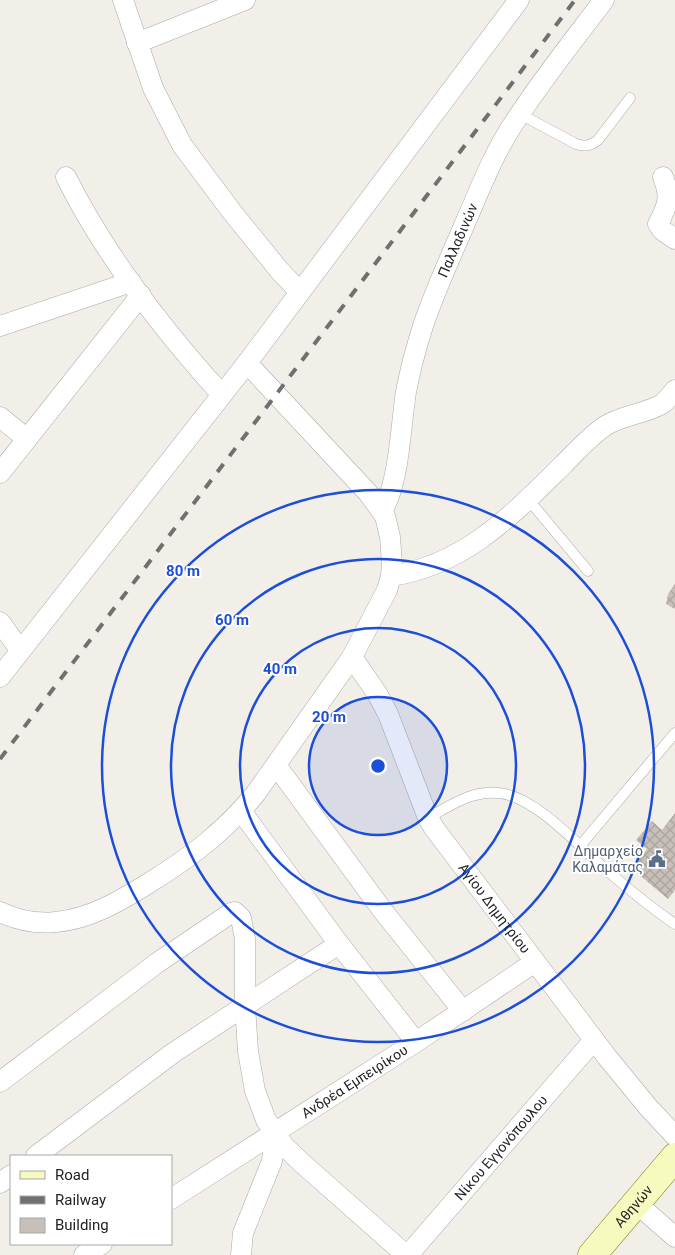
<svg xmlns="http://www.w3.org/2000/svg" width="675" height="1255" viewBox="0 0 675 1255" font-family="Roboto,sans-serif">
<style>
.building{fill:url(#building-cross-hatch)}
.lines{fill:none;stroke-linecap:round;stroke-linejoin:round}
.service-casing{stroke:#a9a9a9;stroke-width:11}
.minor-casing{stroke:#a9a9a9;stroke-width:21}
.secondary-casing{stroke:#707d05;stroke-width:29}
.service{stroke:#fff;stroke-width:10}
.minor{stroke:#fff;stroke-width:20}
.secondary{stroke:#f7fabf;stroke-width:28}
.rail{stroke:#707070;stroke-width:4;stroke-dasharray:10 10;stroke-linecap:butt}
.ring{fill:none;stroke:#1d4ed8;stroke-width:2.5}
.labels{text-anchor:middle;stroke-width:4;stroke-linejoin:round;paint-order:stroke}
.street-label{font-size:14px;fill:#222;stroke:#fff}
.service-label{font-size:14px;fill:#4e5e75;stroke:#fff;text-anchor:end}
.centre{fill:#1d4ed8;stroke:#fff;stroke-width:2.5}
.ring-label{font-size:15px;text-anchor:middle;font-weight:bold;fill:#1d4ed8;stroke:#fff;stroke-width:4;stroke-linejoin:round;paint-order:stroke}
</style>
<defs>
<pattern id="building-cross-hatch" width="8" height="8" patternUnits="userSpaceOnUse" patternTransform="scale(1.25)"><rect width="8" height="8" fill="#c7bfb8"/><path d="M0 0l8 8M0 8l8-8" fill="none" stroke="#aba49e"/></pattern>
</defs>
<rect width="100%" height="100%" fill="#f2efe9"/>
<path class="building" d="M675 584V609L666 604 668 594Z
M675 813V890L668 899 631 868 647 849 636 840 652 821 662 830Z"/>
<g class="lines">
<g class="service-casing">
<path id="service" d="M520 114 576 144C585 147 590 146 598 140L630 98
M528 499 588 571
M428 818C450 805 473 790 499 793 534 796 577 844 603 867 626 887 650 907 675 924
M580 846 675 733"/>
</g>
<g class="minor-casing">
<g id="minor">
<path d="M123 0 153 88 182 145 232 212 279 270 299 291"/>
<path d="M137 43 245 0"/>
<path d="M66 177C105 255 164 331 222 395"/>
<path d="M663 177C671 197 668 205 658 224L662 230 675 239"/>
<path d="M0 326 131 282"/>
<path d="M0 417 27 439"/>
<path d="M0 473 141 295"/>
<path id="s1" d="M382 510C399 487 401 422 406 392 410 370 416 348 423 326 435 290 451 256 466 221 480 189 493 155 512 126 540 82 573 41 604 0"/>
<path d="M391 576C465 565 512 515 563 465 576 452 590 436 605 426 622 415 645 414 662 404 667 400 671 395 675 390"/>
<path d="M0 622 20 650"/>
<path id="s2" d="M352 657 378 695 388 714 428 818 434 828 607 1057 648 1107 675 1136"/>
<path d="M0 677 247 363 519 0"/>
<path d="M276 765 383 911 463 1011"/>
<path d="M241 811 339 944 416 1042"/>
<path d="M0 912C17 920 37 924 56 922 90 919 120 901 149 883 191 857 225 831 256 793L352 657 387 590 391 576 392 564 390 537 385 516 369 494 247 363"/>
<path d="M0 1082 157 963 231 913 235 912 241 918 245 939V1006L248 1051 255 1091 266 1120 284 1146 303 1164 406 1255"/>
<path d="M36 1156 173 1053 339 944"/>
<path d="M0 1183 11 1175"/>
<path id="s3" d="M171 1199 416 1042 535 962"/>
<path d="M636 1203 675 1237"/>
<path d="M84 1255 102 1244"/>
<path d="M241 1255 243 1233 272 1161 275 1133"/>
<path id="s4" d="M408 1255 594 1040"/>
</g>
</g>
<g class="secondary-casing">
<g id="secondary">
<path id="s5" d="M592 1255 675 1157"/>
</g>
</g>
<use href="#service" class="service"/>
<use href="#minor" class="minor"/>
<use href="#secondary" class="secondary"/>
<path class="rail" d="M0 759 575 0"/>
</g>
<circle cx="378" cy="766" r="69" fill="#1d4ed8" fill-opacity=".12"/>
<g class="ring">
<circle cx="378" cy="766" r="69"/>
<circle cx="378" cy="766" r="138"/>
<circle cx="378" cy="766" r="207"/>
<circle cx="378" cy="766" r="276"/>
</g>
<defs>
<g id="civic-bare" transform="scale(1.35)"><path d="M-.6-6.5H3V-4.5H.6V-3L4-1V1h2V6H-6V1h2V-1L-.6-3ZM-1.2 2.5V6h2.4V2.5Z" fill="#5c6f8a" stroke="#fff" stroke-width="2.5" paint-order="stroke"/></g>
</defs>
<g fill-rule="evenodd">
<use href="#civic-bare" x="657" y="859"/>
</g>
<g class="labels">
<g class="street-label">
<text dy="5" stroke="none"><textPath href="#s1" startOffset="282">Παλλαδινών</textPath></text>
<text dy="5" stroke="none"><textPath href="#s2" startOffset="291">Αγίου Δημητρίου</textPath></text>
<text dy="5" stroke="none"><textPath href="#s3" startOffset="218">Ανδρέα Εμπειρίκου</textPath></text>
<text dy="5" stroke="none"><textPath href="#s4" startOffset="142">Νίκου Εγγονόπουλου</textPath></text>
<text dy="5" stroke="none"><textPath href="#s5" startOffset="64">Αθηνών</textPath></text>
</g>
<g class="service-label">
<text x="643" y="856">Δημαρχείο<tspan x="643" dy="16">Καλαμάτας</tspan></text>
</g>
</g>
<circle cx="378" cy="766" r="8" class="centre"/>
<g class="ring-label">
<text x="183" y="576">80 m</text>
<text x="232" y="625">60 m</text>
<text x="280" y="674">40 m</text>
<text x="329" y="722">20 m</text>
</g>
<rect x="10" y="1155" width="162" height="90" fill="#ffffff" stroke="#a7a7a7"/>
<rect x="20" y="1171" width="25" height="8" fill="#f7fabf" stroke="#a7a7a7"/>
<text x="55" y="1180" font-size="15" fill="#222222">Road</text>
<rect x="20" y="1196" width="25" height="8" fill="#707070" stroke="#a7a7a7"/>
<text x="55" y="1205" font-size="15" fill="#222222">Railway</text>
<rect x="20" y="1218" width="25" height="15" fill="#c7bfb8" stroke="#a7a7a7"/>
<text x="55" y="1230" font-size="15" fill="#222222">Building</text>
</svg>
